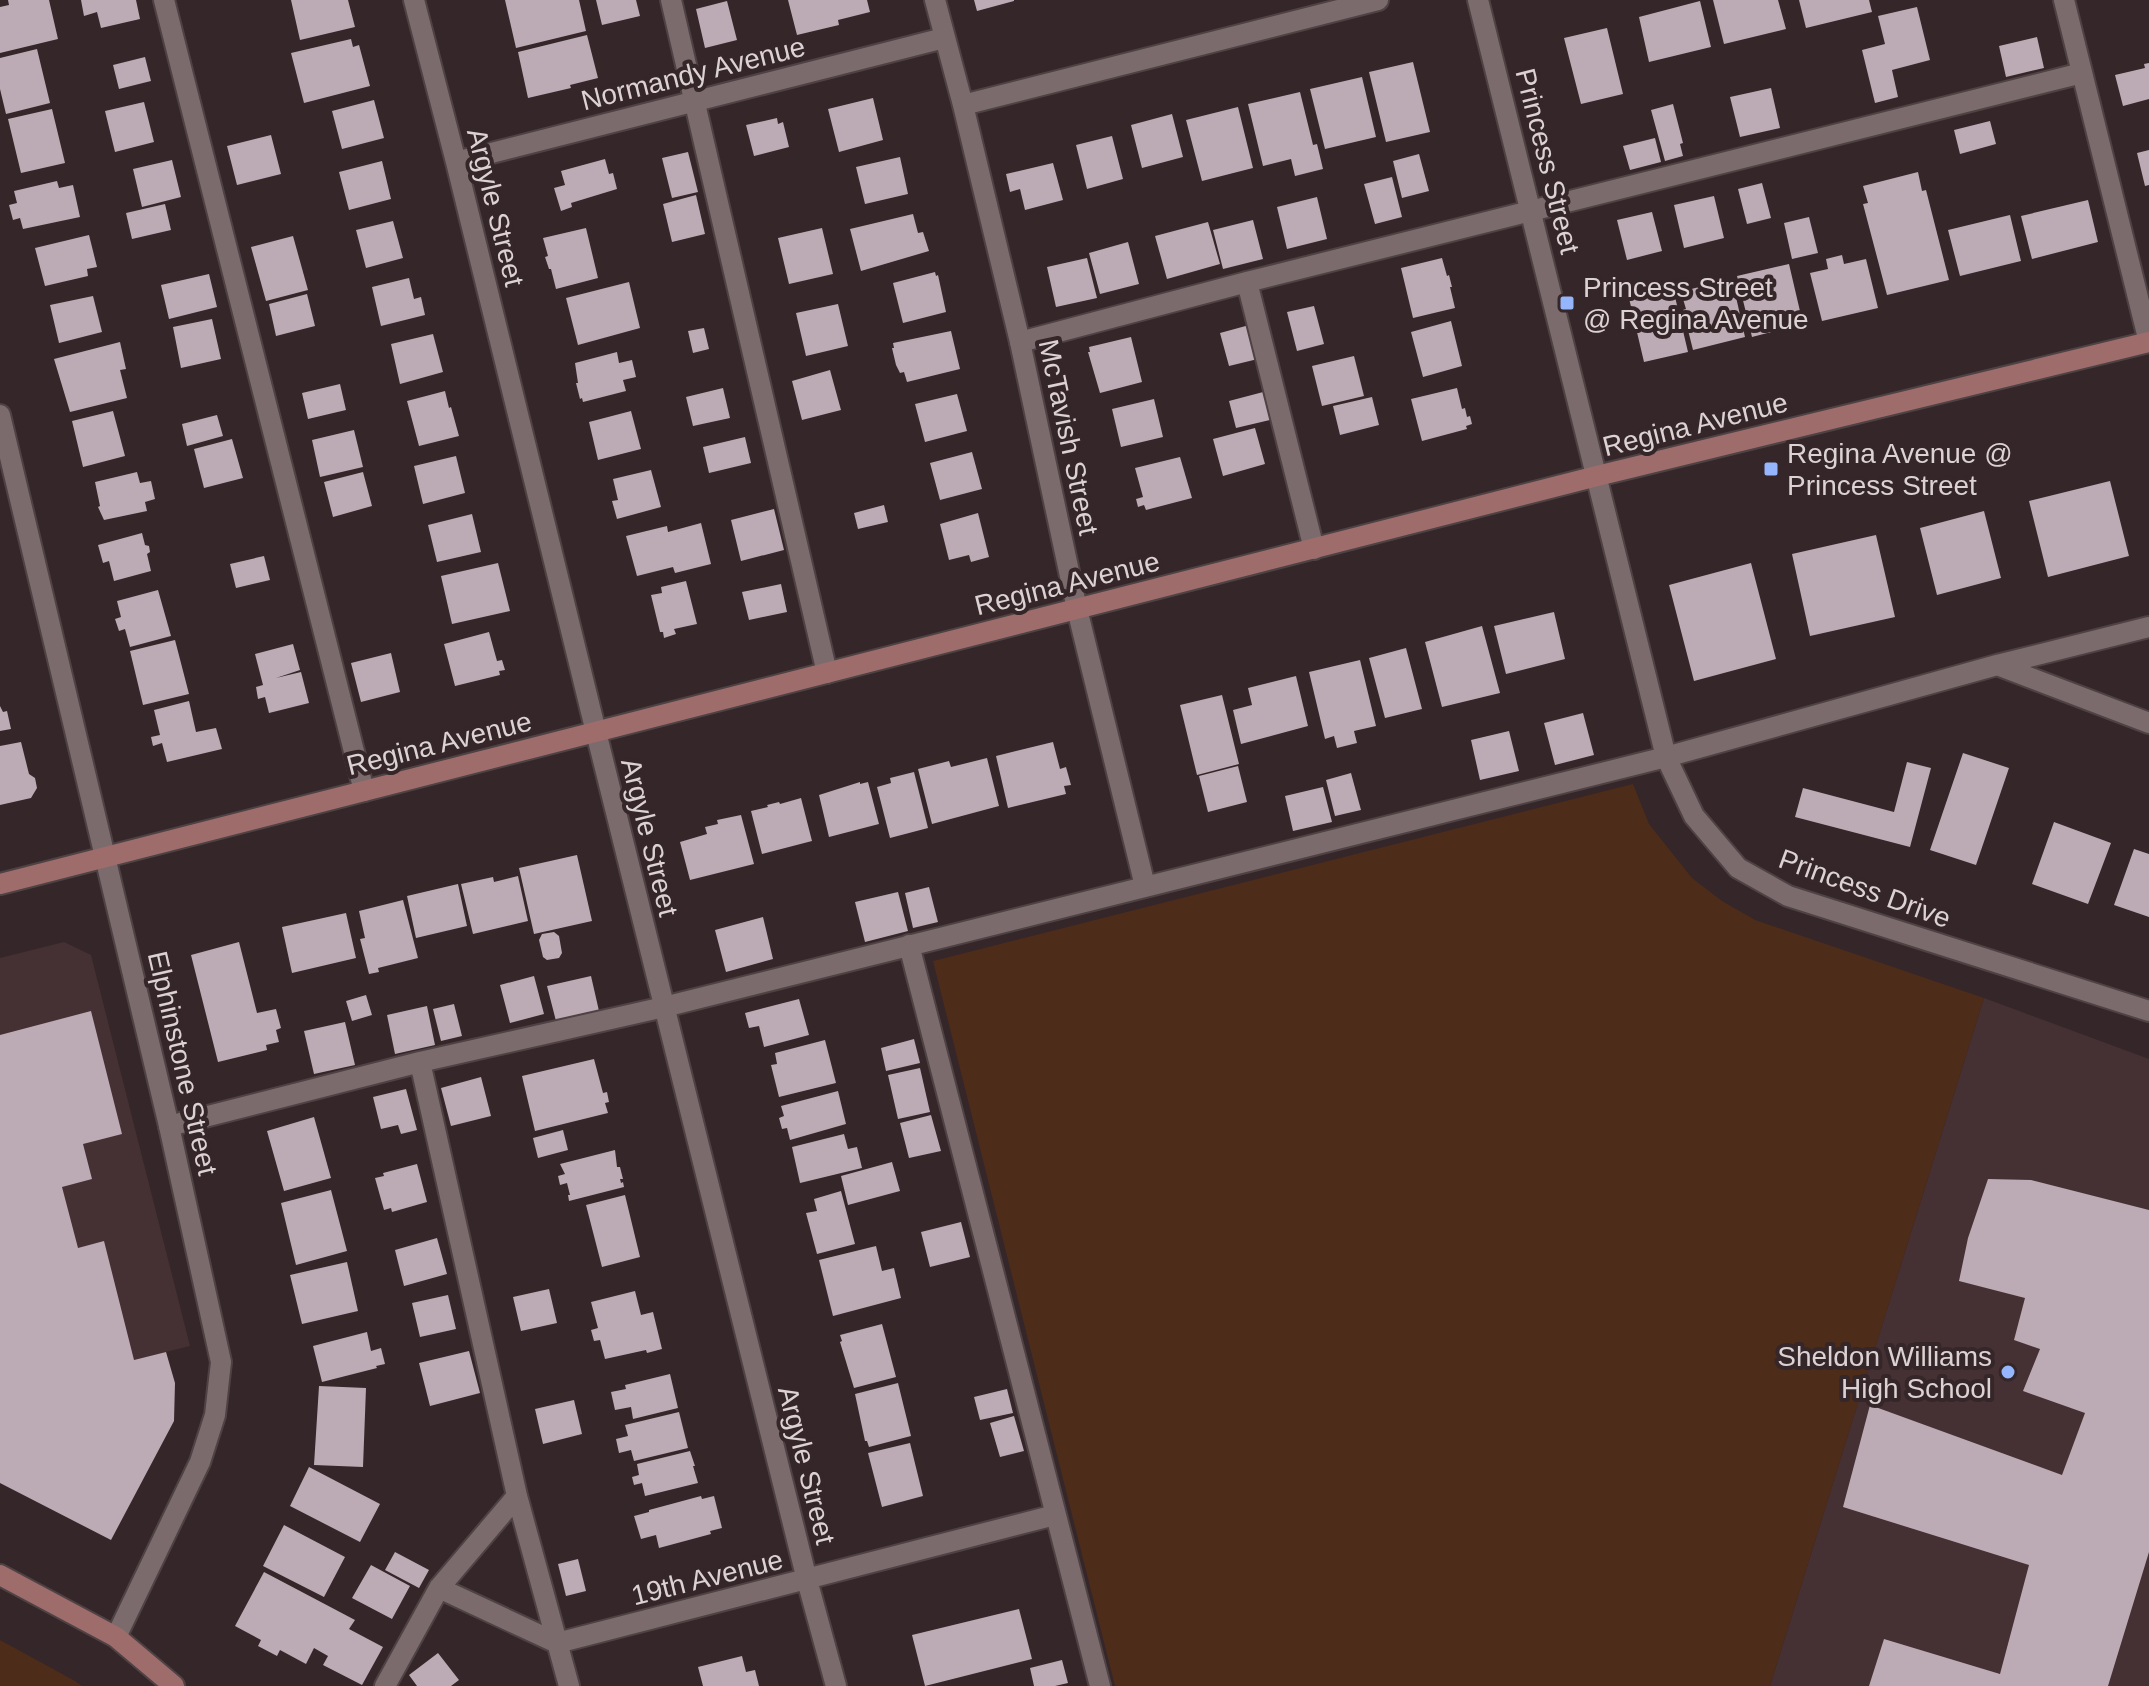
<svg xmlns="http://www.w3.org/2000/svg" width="2149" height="1686" viewBox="0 0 2149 1686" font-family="Arial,sans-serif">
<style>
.built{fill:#453134}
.green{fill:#4e2c1a}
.building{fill:#bcabb4}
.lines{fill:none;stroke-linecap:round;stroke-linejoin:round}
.lane-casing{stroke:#4e4244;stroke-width:24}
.street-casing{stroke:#4e4244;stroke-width:24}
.secondary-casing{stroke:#4e4244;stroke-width:24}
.lane{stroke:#7c6b6d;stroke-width:20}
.street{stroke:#7c6b6d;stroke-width:20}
.secondary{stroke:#9e6d6b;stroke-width:20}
.poi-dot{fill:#95b6fd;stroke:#352629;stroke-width:3}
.labels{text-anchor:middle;stroke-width:8;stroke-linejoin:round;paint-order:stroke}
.street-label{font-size:28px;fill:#dcd2d3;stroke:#352629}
.poi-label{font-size:28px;fill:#dcd2d3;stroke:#352629;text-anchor:start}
</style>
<rect width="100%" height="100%" fill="#352629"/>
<path class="built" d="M64 942 91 955 190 1346 0 1393V958Z
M1984 998 2149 1059V1686H1770Z"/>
<path class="green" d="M1633 784 1649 824 1692 878 1722 901 1755 920 1984 998 1770 1686H1115L933 961Z
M0 1640 75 1681 82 1686H0Z"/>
<path class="building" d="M8 0H49L58 39 0 53V7L9 5Z
M81 0H136L140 19 101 28 97 12 84 16Z
M291 0H348L355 27 300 40Z
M505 0H579L586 31 516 48Z
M596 0H636L640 16 602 25Z
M788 0H867L870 12 838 20 839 25 797 35Z
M974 0H1014V1L977 11Z
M1713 0H1778L1786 29 1724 44Z
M1799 0H1869L1872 12 1806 28Z
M727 1 737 40 705 48 696 9Z
M1700 1 1711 47 1649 62 1639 17Z
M1917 7 1930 60 1892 70 1898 97 1875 103 1862 50 1885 44 1878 16Z
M1607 28 1623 94 1581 104 1564 38Z
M587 35 598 78 570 85 571 88 528 98 518 52Z
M2037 37 2044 68 2006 77 1999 46Z
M351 39 353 47 359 45 370 86 304 103 291 53Z
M37 49 50 103 6 114 0 89V58Z
M145 57 151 81 119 89 113 65Z
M1413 62 1430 132 1386 142 1369 72Z
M2149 63V99L2123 106 2115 75 2145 68 2144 64Z
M1362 77 1376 137 1325 149 1310 89Z
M1771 88 1780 128 1740 137 1730 97Z
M1300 92 1313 145 1317 144 1323 169 1295 176 1291 159 1263 166 1248 104Z
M873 98 883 140 839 152 828 109Z
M374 100 384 138 342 149 332 111Z
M144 102 154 142 115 152 105 111Z
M1673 104 1683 143 1680 144 1683 156 1665 161 1651 110Z
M1238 107 1253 168 1202 181 1186 120Z
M52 109 65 163 21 173 8 119Z
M1172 114 1183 157 1142 168 1131 125Z
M777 118 778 124 783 122 789 147 754 156 746 125Z
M1990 121 1996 144 1960 154 1954 130Z
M271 135 281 174 237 185 227 146Z
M1112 136 1123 179 1087 189 1076 145Z
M1655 138 1661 162 1630 170 1623 146Z
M2149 150V185L2145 186 2137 153Z
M688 152 698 192 672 198 662 158Z
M1419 154 1429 191 1402 198 1393 161Z
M900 157 908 194 865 204 856 167Z
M605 159 609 174 613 173 617 189 571 203 572 207 561 211 554 188 565 185 561 171Z
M172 160 181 197 142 207 133 169Z
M382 161 391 199 349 210 339 172Z
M1053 163 1063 200 1025 210 1020 189 1010 192 1006 174Z
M1918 172 1922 191 1926 190 1949 280 1887 295 1863 204 1868 203 1863 186Z
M1392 177 1402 217 1375 224 1364 184Z
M57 181 59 188 73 185 80 217 23 229 20 218 13 220 9 205 17 203 14 191Z
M1762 183 1771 218 1747 224 1738 189Z
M696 195 705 234 672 242 663 204Z
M1714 196 1724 238 1684 248 1674 205Z
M1317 197 1327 239 1287 249 1277 207Z
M2088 200 2098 242 2032 259 2021 216Z
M165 204 171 230 132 239 126 213Z
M1652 212 1662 251 1627 260 1617 220Z
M913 214 918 233 923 232 929 251 861 271 850 229Z
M2010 215 2021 261 1960 276 1948 230Z
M1809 217 1818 253 1792 259 1784 223Z
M1253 220 1263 259 1223 269 1213 230Z
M393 221 403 258 366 268 356 230Z
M1208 222 1220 264 1167 279 1155 236Z
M586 228 598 278 556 289 551 269H549L545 257 548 256 543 238Z
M822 228 833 274 789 284 778 238Z
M89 235 97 267 87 269 88 276 45 286 35 248Z
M293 236 308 290 266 301 251 247Z
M1128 242 1139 284 1100 294 1089 253Z
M1842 255 1844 264 1866 259 1878 308 1822 321 1810 273 1828 269 1826 259Z
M1087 258 1097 298 1056 307 1047 267Z
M1442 258 1447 276 1449 275 1452 287H1450L1455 308 1413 318 1401 268Z
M1789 264 1803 324 1752 337 1737 276Z
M935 272 936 276 938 275 946 312 903 323 893 283Z
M209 274 217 307 169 319 161 285Z
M409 278 414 299 421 297 425 315 381 326 372 287Z
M629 282 640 328 578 345 566 298Z
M1716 283 1720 301 1736 297 1745 337 1693 350 1683 310 1686 309 1683 299 1689 298 1687 290Z
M1672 284 1688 352 1644 362 1628 294Z
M307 294 315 326 276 336 269 304Z
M93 296 102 332 59 343 50 305Z
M838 304 848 346 806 356 796 313Z
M1314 306 1324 344 1297 351 1287 312Z
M212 319 221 359 181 368 173 327Z
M1451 321 1462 366 1423 377 1411 332Z
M1253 324 1262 358 1229 366 1220 333Z
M704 328 709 349 693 353 688 331Z
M951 331 960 369 907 382 904 372 900 373 896 365 892 348H894L893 343Z
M433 334 443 372 400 384 391 344Z
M1131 337 1142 382 1100 393 1088 352H1090L1089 347Z
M120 342 126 369 120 370 127 398 70 412 54 359Z
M617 352 619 363 632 360 636 377 623 380 626 391 583 402 582 398 580 399 576 383H578L575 363Z
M1354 356 1364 396 1322 406 1312 366Z
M830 370 841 410 802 420 792 381Z
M340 384 346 410 308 419 302 393Z
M723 388 730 418 693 426 686 397Z
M1457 388 1462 409 1465 408 1467 417 1470 416 1472 424 1466 426 1467 429 1422 441 1411 399Z
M445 391 449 408 451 407 459 436 419 446 407 401Z
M1267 391 1274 419 1236 428 1229 401Z
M957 394 967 431 925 442 915 404Z
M1372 397 1379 425 1340 435 1333 406Z
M1154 399 1163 437 1121 447 1112 409Z
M113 411 125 456 83 467 72 421Z
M631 411 641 449 598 460 589 422Z
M217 415 223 436 187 446 182 424Z
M1255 428 1265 464 1223 476 1213 439Z
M354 430 363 467 320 477 312 440Z
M745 437 751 463 709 473 703 447Z
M232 439 243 478 204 488 194 449Z
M972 452 982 489 940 500 930 463Z
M456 456 465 493 423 504 414 466Z
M1180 457 1192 498 1146 510 1144 505 1138 507 1136 499 1143 497 1135 468Z
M651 470 661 507 617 519 612 501 618 500 613 479Z
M137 472 140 483 151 481 155 499 145 502 147 511 104 520 98 507 100 506 95 482Z
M363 472 372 506 333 517 324 482Z
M2110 481 2129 556 2048 577 2029 501Z
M884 505 888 522 858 529 854 513Z
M774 509 784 550 741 561 731 520Z
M1984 511 2001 578 1937 595 1920 528Z
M978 513 989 557 971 562 969 555 949 560 940 524Z
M472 514 481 552 437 562 428 525Z
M701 523 711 564 675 573 673 567 637 576 626 536 667 526 668 532Z
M142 533 145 545 149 546 150 552 147 554 151 571 114 581 109 561 103 563 98 545Z
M1876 535 1895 617 1810 636 1792 554Z
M264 556 270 580 236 588 230 564Z
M498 563 510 611 452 624 441 576Z
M1751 563 1776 659 1694 681 1669 585Z
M686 581 697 624 674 629 676 634 664 638 663 632H660L651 595 662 593 661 587Z
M781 584 787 612 749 620 742 592Z
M158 590 171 636 130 647 125 629 119 631 115 619 121 617 117 601Z
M1554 612 1565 659 1506 674 1494 626Z
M1482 626 1500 693 1442 707 1425 642Z
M489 632 497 661 502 660 505 670 499 671 500 675 455 686 444 644Z
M175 640 189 694 143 705 130 651Z
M293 644 300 670 276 678 301 672 309 703 269 713 265 697 258 699 256 687 263 685 255 654Z
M1406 648 1422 709 1385 718 1369 658Z
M391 653 400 692 361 702 351 663Z
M1360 660 1376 726 1354 731 1357 743 1337 748 1334 736 1325 739 1309 672Z
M1296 676 1308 726 1241 744 1233 710 1252 705 1248 688Z
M1222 695 1239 764 1197 775 1180 705Z
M189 701 196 732 216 728 222 749 167 762 162 743 153 746 151 737 160 735 154 710Z
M0 706 3 712 7 711 11 729 0 731Z
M1583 713 1594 755 1555 765 1544 723Z
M1509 731 1519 771 1480 780 1471 740Z
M21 742 29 774 35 778 37 788 31 798 0 805V746Z
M1053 742 1060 769 1066 767 1071 785 1064 786 1066 794 1008 808 996 756Z
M1963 753 2009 768 1976 865 1930 850Z
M987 758 999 806 932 824 918 769 949 761 951 767Z
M1907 762 1931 768 1910 847 1795 817 1803 788 1894 812Z
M1238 766 1247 802 1208 812 1199 776Z
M914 772 928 828 890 838 877 787 891 783 890 778Z
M1351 773 1361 810 1335 816 1326 780Z
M860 782V784L868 782 879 824 829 837 819 795Z
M1323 787 1332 822 1293 831 1285 796Z
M801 798 812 841 762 854 751 811 768 807 767 805 779 802 780 804Z
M741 815 754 864 690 880 680 842 707 834 705 827 718 824 717 820Z
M2054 822 2111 843 2088 904 2032 884Z
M2134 849 2149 854V917L2114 905Z
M577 855 592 921 534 934 519 868Z
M518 876 528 921 473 934 461 884 493 877 494 882Z
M458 884 467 926 416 938 407 896Z
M929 887 938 922 913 928 905 893Z
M898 892 908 931 865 942 855 902Z
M403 900 418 958 378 968 379 972 369 974 360 939 365 938 359 911Z
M346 913 356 958 292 973 282 927Z
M763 917 773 959 726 972 715 930Z
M554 932 559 936 562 953 559 958 547 960 543 957 539 940 542 934Z
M239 942 257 1013 276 1009 281 1028 276 1030 279 1042 266 1045 267 1050 218 1062 191 955Z
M534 976 544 1014 510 1023 500 985Z
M591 976 599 1011 556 1021 547 986Z
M366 995 372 1015 352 1021 346 1001Z
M799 999 809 1035 764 1047 759 1026 749 1028 745 1013Z
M454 1004 462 1036 441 1041 433 1009Z
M427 1006 435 1045 395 1054 387 1015Z
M91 1011 122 1134 83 1144 92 1179 62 1187 78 1248 104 1241 134 1360 166 1352 175 1383 174 1421 111 1540 0 1483V1035Z
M345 1022 355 1065 314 1074 304 1031Z
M914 1039 920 1063 886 1071 881 1048Z
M825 1040 836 1083 779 1097 771 1065 777 1064 775 1053Z
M594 1059 603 1093 607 1092 609 1102 605 1103 608 1113 535 1131 522 1076Z
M920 1068 930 1112 898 1119 888 1075Z
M481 1077 491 1116 451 1126 441 1088Z
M406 1089 417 1130 401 1134 398 1125 381 1129 373 1097Z
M838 1091 846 1124 790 1140 787 1128 782 1129 779 1118 784 1116 781 1106Z
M931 1115 941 1151 909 1158 900 1123Z
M314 1117 331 1178 284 1191 267 1131Z
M563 1130 568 1150 538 1158 533 1138Z
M844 1134 848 1149 857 1147 862 1168 800 1183 792 1147Z
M615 1150 617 1167H620L623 1179H620L621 1183 623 1182 624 1187 569 1201 568 1195H570L567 1183 560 1185 558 1176 565 1174 560 1164Z
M892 1162 900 1191 848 1205 841 1176Z
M417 1164 427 1202 392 1212 391 1208 384 1210 375 1178 384 1176 383 1173Z
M1988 1179 2031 1180 2149 1210V1552L2108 1686H1869L1884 1639 2000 1674 2029 1565 1843 1507 1870 1405 2062 1475 2085 1413 2023 1391 2040 1349 2014 1340 2025 1298 1959 1281 1968 1238Z
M331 1190 347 1251 296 1265 281 1203Z
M841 1191 855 1244 817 1254 806 1213 817 1211 814 1199Z
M625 1195 640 1257 602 1267 586 1205Z
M961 1222 970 1257 930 1267 921 1232Z
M437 1238 447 1274 404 1286 395 1250Z
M876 1246 882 1271 894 1268 901 1298 833 1316 819 1260Z
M347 1262 358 1311 302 1324 290 1275Z
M549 1289 557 1323 521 1331 513 1297Z
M635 1291 641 1315 653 1312 662 1349 647 1353 646 1350 605 1359 600 1340 594 1341 591 1330 598 1328 591 1302Z
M448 1295 456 1329 420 1337 412 1303Z
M882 1324 896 1377 854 1388 840 1342 842 1341 840 1335Z
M367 1332 371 1351 381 1348 385 1364 376 1366 377 1368 322 1382 313 1346Z
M469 1351 480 1393 430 1406 419 1363Z
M670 1374 678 1408 633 1419 631 1407 615 1410 611 1392 626 1389 625 1385Z
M898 1383 911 1436 869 1447 867 1441H865L855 1394Z
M319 1386 366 1388 363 1467 314 1465Z
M1007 1389 1013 1413 980 1420 974 1397Z
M574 1400 582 1434 543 1444 535 1409Z
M679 1412 688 1448 634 1461 631 1450 619 1453 616 1439 628 1436 625 1425Z
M1014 1416 1024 1451 1000 1457 990 1423Z
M910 1443 923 1496 882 1507 868 1453Z
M690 1451 695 1466H693L698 1483 645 1496 642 1483 634 1485 632 1477 639 1475 637 1464Z
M309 1467 380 1504 360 1542 290 1506Z
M701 1496 702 1499 714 1496 722 1528 710 1531 711 1534 659 1548 656 1535 641 1539 634 1516 649 1512V1510Z
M284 1525 345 1557 324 1597 263 1566Z
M395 1552 429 1570 419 1588 385 1570Z
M578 1559 586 1591 566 1596 558 1564Z
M371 1565 410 1586 392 1619 352 1598Z
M264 1572 355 1620 349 1629 383 1647 362 1685 323 1665 328 1656 314 1648 306 1664 280 1650 277 1656 258 1646 261 1640 235 1626Z
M1019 1609 1032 1659 925 1686 912 1635Z
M438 1653 459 1680 451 1686H417L409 1675Z
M742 1656 746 1672 755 1670 759 1686H703L698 1667Z
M1062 1660 1068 1683 1055 1686H1034L1030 1668Z"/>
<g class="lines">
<g class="lane-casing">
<path id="lane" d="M164 0 364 791
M671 0 827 673
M2064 0 2149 342
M1247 282 1314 549
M1020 342 1247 282 2082 73
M1997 665 2149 723
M909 945 1100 1686
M420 1062 517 1496 569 1686
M169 1126 420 1062 664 1007 1666 757 1997 665 2149 627
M439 1588 557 1643
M385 1686 439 1588 517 1496"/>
</g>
<g class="street-casing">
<path id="street" d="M414 0 456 162 596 732 807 1580 836 1686
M935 0 963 105 1020 342 1077 609 1145 886
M1478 0 1666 757 1694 816 1738 868 1788 896 2149 1011
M963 105 1378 0
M456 162 944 38
M0 415 169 1126 221 1362 215 1415 200 1462 116 1637
M557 1643 1055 1515"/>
</g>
<g class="secondary-casing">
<path id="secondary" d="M0 884 1597 476 2149 342
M0 1575 116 1637 174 1686"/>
</g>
<use href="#lane" class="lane"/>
<use href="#street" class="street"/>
<use href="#secondary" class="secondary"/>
</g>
<g class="poi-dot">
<rect x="1559" y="295" width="16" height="16" rx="4"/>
<rect x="1763" y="461" width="16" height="16" rx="4"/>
<circle cx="2008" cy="1372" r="8"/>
</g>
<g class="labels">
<g class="street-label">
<text transform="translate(693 73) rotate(-14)" y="10">Normandy Avenue</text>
<text transform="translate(1548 161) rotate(76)" y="10">Princess Street</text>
<text transform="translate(496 207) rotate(76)" y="10">Argyle Street</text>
<text transform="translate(1695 424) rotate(-14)" y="10">Regina Avenue</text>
<text transform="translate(1069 437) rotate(78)" y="10">McTavish Street</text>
<text transform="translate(1067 583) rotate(-14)" y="10">Regina Avenue</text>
<text transform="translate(439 743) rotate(-14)" y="10">Regina Avenue</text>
<text transform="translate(650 837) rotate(76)" y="10">Argyle Street</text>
<text transform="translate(1865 888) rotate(20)" y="10">Princess Drive</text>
<text transform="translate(183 1063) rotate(77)" y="10">Elphinstone Street</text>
<text transform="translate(807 1465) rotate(76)" y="10">Argyle Street</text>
<text transform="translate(707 1577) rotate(-14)" y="10">19th Avenue</text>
</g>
<g class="poi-label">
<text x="1583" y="297">Princess Street<tspan x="1583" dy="32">@ Regina Avenue</tspan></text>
<text x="1787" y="463">Regina Avenue @<tspan x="1787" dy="32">Princess Street</tspan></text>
<text x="1992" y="1366" text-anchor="end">Sheldon Williams<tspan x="1992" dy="32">High School</tspan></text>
</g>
</g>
</svg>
